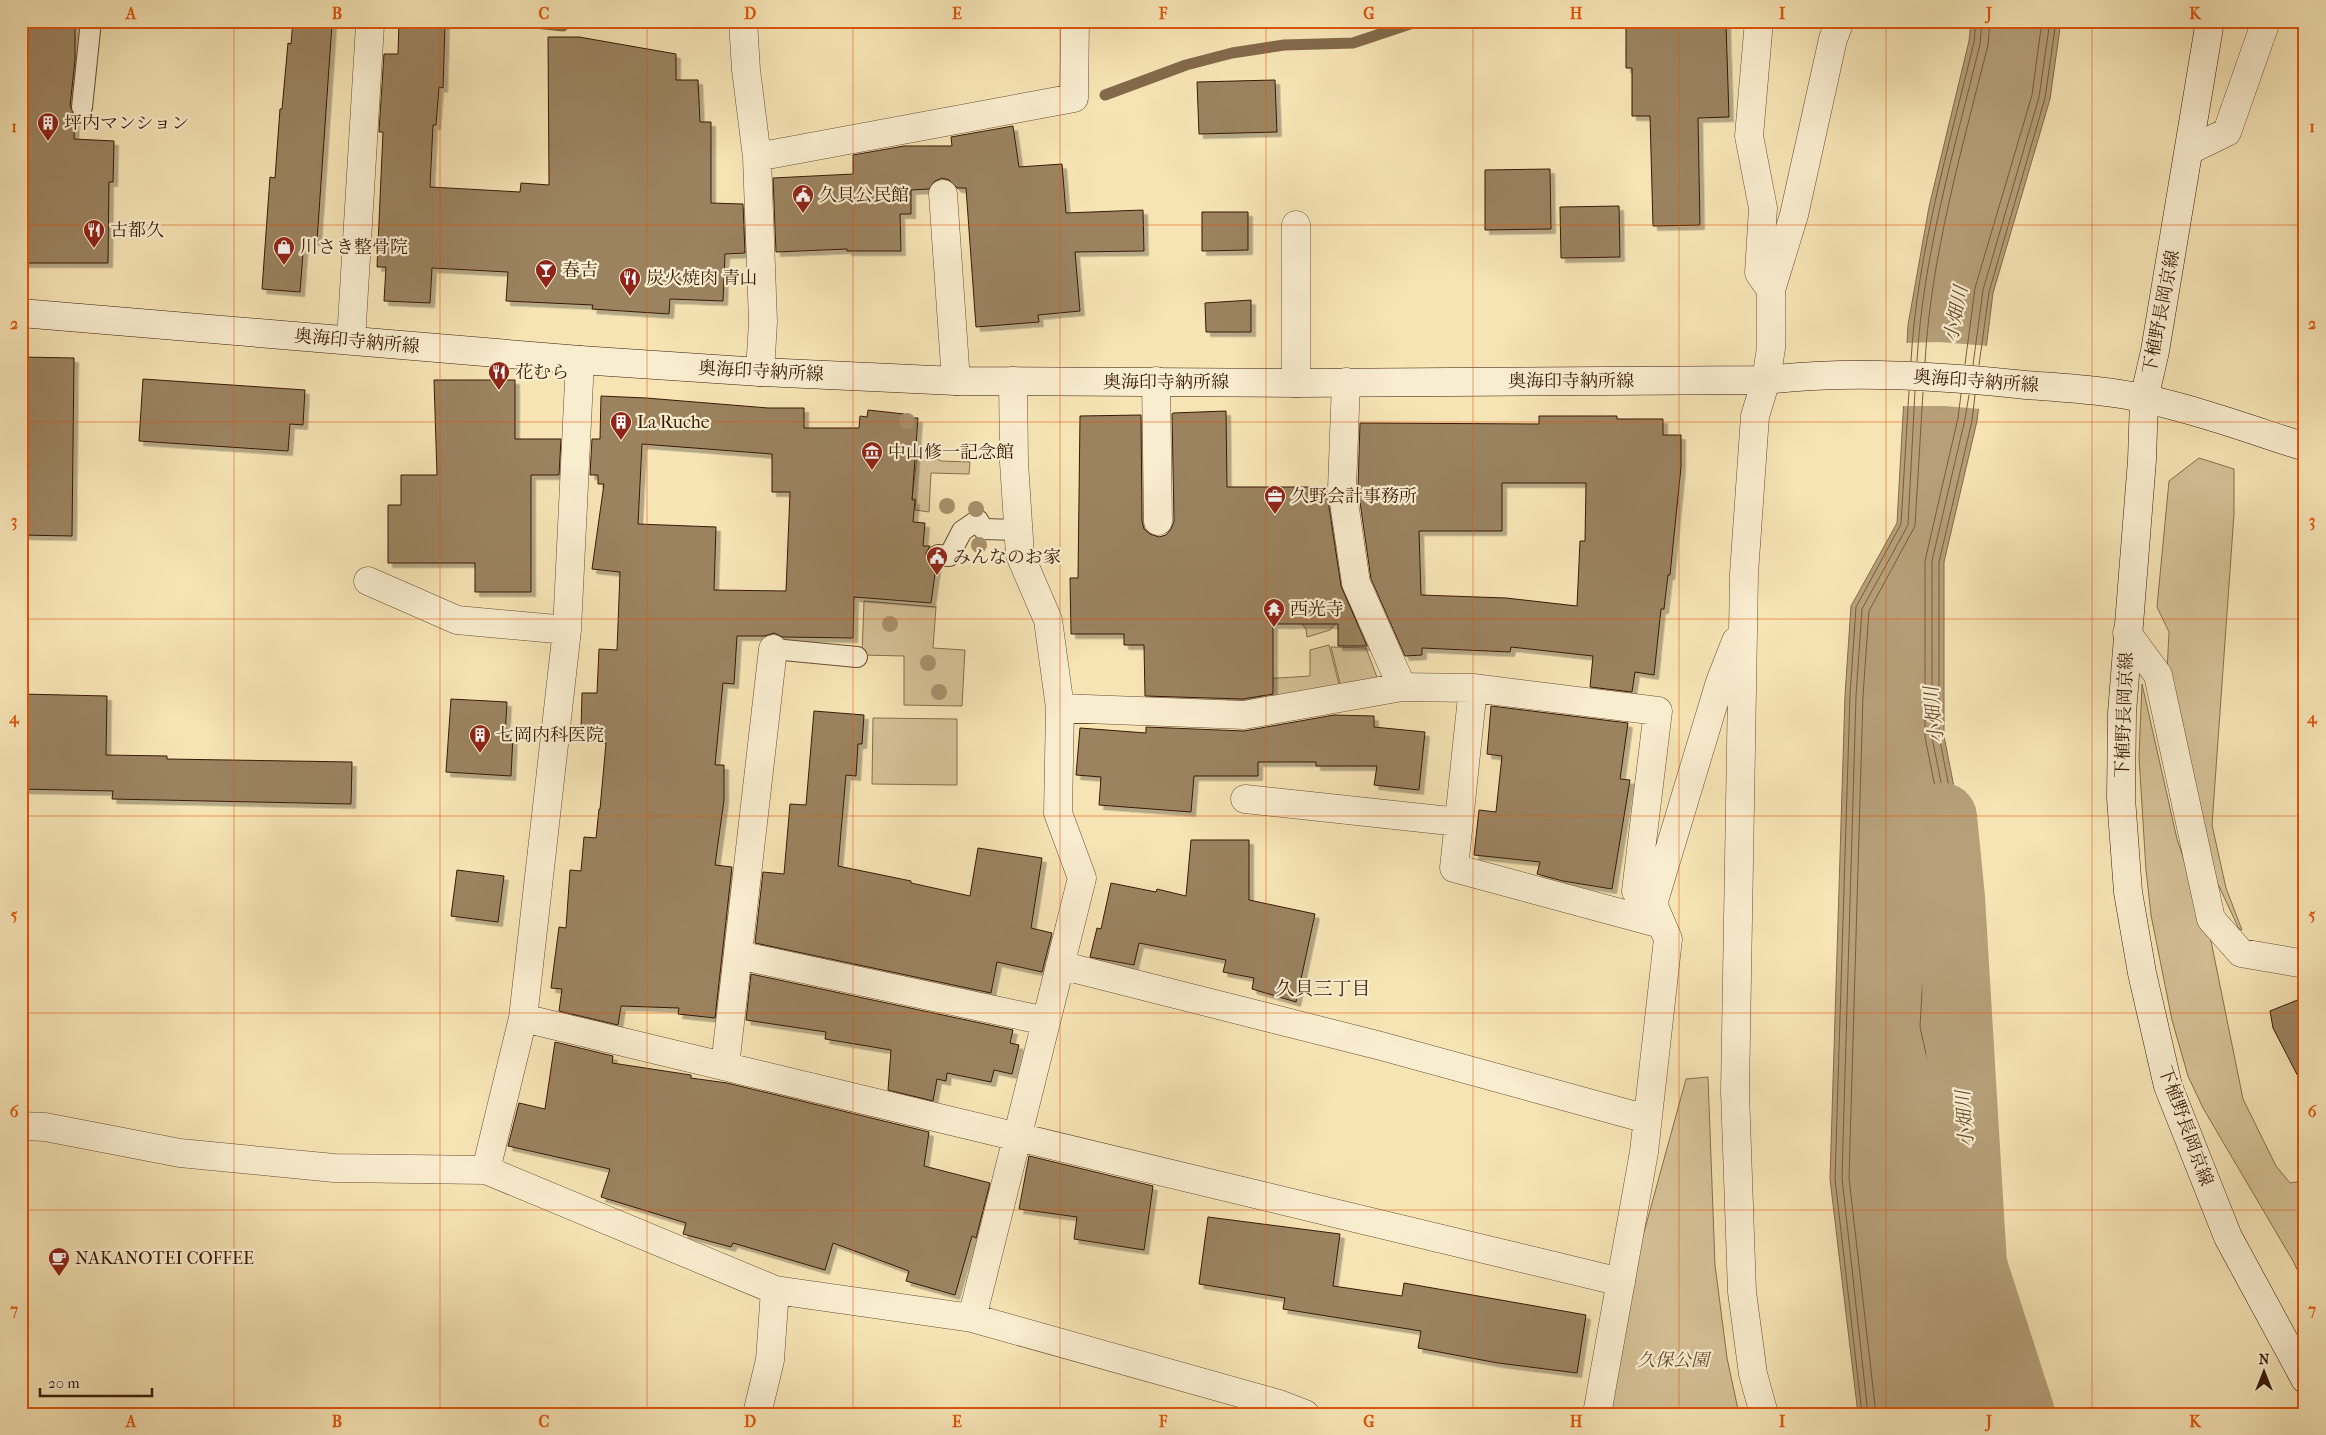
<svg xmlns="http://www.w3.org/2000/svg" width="2326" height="1435" viewBox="0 0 2326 1435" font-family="'IM FELL French Canon','Noto Serif JP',serif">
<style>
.green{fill:#d6c197;stroke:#886d4e}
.water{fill:#b69f79;stroke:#84694b}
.pier{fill:#f6e4b5}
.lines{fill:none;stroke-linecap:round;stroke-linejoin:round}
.shore{stroke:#785c3f;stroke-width:1}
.stream{stroke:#84694b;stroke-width:11}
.river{stroke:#b69f79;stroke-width:68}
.building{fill:#9b8361;stroke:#391905;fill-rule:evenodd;filter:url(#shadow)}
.lane-casing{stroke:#684c31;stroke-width:22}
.street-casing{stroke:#684c31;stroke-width:29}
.secondary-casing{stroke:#391905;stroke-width:29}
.lane{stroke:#f9edcf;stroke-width:20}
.street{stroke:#f9edcf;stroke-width:28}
.secondary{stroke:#f9edcf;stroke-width:28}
.tree{fill:#a8906c}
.grid{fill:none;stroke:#df560c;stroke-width:1;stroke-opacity:0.55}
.labels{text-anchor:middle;stroke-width:4.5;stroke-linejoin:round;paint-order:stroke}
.poi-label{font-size:18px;fill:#391905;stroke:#f9edcf;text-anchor:start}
.street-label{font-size:18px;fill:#391905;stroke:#f9edcf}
.park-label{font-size:18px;font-style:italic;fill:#684b31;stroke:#f9edcf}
.water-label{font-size:19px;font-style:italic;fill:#65482e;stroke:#f9edcf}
.neighbourhood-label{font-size:19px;fill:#391905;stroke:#f9edcf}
.neatline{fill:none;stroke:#df560c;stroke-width:2}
.grid-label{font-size:16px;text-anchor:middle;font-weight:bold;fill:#df560c}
</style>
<defs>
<filter id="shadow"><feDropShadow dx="4.5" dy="4.5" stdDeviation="0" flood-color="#0004"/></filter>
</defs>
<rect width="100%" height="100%" fill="#f6e4b5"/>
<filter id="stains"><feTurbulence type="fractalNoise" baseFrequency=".004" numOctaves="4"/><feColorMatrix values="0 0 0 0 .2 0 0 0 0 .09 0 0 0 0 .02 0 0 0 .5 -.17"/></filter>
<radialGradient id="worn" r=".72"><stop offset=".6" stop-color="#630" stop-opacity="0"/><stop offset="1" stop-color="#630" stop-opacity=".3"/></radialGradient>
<path class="green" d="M918 448 941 461 970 462 969 474 931 473 929 512 915 510 916 499H912Z
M2199 458 2234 469V514L2212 825 2226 888 2242 930 2239 929 2210 867 2167 672 2169 632 2157 607 2169 481Z
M1343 588 1357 622H1337L1330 630 1307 637 1306 629 1302 624 1343 609Z
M864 601 936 607 933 648 965 650 962 706 904 705V656L862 655Z
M1329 645 1340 688 1228 706V696H1262V679L1310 676V650Z
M1331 647 1366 648 1378 680 1341 687Z
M2142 684 2177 839 2211 941 2243 1099 2276 1166 2290 1183 2303 1181 2305 1183V1286L2293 1261 2203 1108 2188 1076 2172 1020 2151 915 2146 870 2139 757Z
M873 718 957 719V785L872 784Z
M1708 1077 1715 1265 1727 1358 1739 1414H1609L1629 1287 1686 1079Z"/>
<path class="water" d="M1971 21H2061L2050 99 1993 293 1977 421 1944 562V736L1966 848 1943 945 1939 1025 1993 1269 2038 1414H1858L1830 1179 1845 695 1851 606 1897 523 1908 325 1929 207 1969 41Z"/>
<path class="pier" d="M1939 342 1989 346 1981 409 1944 406H1901L1904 343Z"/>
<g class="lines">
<path class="shore" d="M1911 361C1917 253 1949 147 1974 42L1976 21
M1917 361C1923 254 1955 148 1980 44L1982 21
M1925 362C1931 255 1962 149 1988 45L1990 21
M1965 364 1975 288 2032 95 2042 21
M1973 365 1983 290 2039 97 2050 21
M1979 365 1989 292 2045 98 2056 21
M1961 394 1958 418 1925 561V737L1947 847 1925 941 1920 1027 1975 1273 2018 1414
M1969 395 1965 419 1932 561V737L1954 848 1932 943 1928 1026 1983 1271 2026 1414
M1975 395 1972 421 1939 562V736L1961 848 1938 944 1934 1026 1989 1270 2033 1414
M1862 1414 1835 1179 1850 695 1856 607 1901 524 1909 391
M1868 1414 1842 1178 1856 696 1862 609 1908 525 1915 391
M1876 1414 1849 1178 1863 696 1869 611 1915 526 1923 392"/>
<path class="stream" d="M517 21 563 26
M1105 95 1186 65 1232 53 1284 45 1353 43 1419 21"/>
<path class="river" d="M1943 817 1951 898 1973 1265 2021 1414"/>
</g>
<path class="building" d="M21 21H75V60L70 106 75 116 74 139 114 141 113 182H109L108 263H21Z
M293 21H322L332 24 317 241 304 240 300 292 262 289 270 177 275 178 280 109H282L288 43 291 44Z
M399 22 445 24 443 88 439 87 436 125H433L430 187 520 192 521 183 549 185 548 37H579L676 54V80H698L700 122H711V203L743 204 745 253 725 254 723 301 670 299 669 314 592 309 593 305 506 301 508 272 432 268 430 303 384 301 386 267H377L383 132H379L384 54H398Z
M1726 24 1729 117 1698 118 1700 225 1653 226 1650 116H1632V68H1626V27Z
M1275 80 1277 132 1199 134 1197 82Z
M1013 126 1019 167 1062 164 1066 213 1143 210 1144 251 1075 252 1080 311 1038 315 1039 322 976 327 966 188H957L949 180 942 178 935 181 929 189 911 190V214H900L901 251H847V249L776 252 773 178 853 174V155L904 146H952L951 137Z
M1550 169 1551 229 1485 230V170Z
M1619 206 1620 257 1561 258 1560 207Z
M1202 212H1248V250L1202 251Z
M1251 300V332H1206L1205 303Z
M21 357 74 358 72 536 21 535Z
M143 379 305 390 303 425 290 424 288 451 139 441Z
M434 380H515V439H561L559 475H531V592H475V563H388V505H401V475H437Z
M601 396 646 398 768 408H804V428H859L860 416 867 417 868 410 904 414V418H918L912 500H915L913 522 925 523 923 546H930L926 553 927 560 936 567 931 603 854 597 853 638 782 637 774 633 765 636H737L734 684 723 683 715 765H724V800L715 865 732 867 715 1018 678 1014 679 1008 621 1006 618 1025 559 1011 562 989 551 988 559 927 566 928 570 870 581 871 584 837 596 838 599 809H600L606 743H603V731L581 730 582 693H597L599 649 617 650 620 572 592 569 604 484H598V475H590L592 439H600ZM642 444 772 454V492H790L786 591 714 590 716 527 638 524Z
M1226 411 1227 487H1326L1341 586 1367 646H1338V624H1273V694L1243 699 1145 696 1144 645H1124V634H1071L1070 578H1078L1080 416 1141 415 1142 521 1144 529 1150 534 1159 537 1166 535 1171 529 1174 521 1172 414 1173 413Z
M1539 416H1617V419H1663V435H1681V467L1670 575H1668L1664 609H1661L1654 675 1635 672 1632 692 1590 687 1593 656 1511 647 1510 652 1422 648V655L1405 656 1371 579 1358 488 1360 423 1539 424ZM1502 483H1586L1585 541H1580L1577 606 1506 598 1421 595 1419 531H1502Z
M21 694 107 696 106 755 167 756V759L352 762 351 804 112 799 113 791 21 789Z
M451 699 507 702 505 736H513L511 776 446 772Z
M1491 706 1628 723 1620 779 1630 780 1612 889 1563 881 1537 874 1540 862 1474 855 1479 810 1496 812 1502 756 1487 754Z
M814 711 864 715 862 744H858L856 776 846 775 838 866 911 881V883L970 896 978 848 1042 858 1031 928 1052 933 1042 972 997 962 991 993 755 943 763 872 784 874 790 804 806 805Z
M1334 715 1374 716V727L1425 732 1419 790 1374 785 1377 766H1316V762H1258V776H1194L1191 812 1099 805 1101 777 1076 775 1080 728 1146 733V727L1244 731Z
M1191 840H1249V900L1315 914 1296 1002 1252 989 1254 978 1223 972 1226 960 1139 943 1134 965 1090 957 1097 928 1101 929 1111 883 1156 892 1157 889 1186 896Z
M457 870 504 876 498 922 451 916Z
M751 974 1013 1030 1010 1043 1019 1045 1012 1074 994 1070 991 1082 947 1073 946 1081 937 1079 933 1101 888 1090 891 1050 825 1039 826 1032 746 1020Z
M2305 997V1090L2273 1028 2270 1011Z
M555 1042 613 1056 612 1063 691 1075V1078L727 1083 929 1132 924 1166 990 1183 976 1238 972 1236 955 1295 906 1281 909 1271 833 1243 825 1270 733 1243 731 1247 683 1234 686 1223 601 1197 610 1169 508 1146 519 1103 545 1109Z
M1029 1156 1153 1186 1144 1250 1074 1239 1077 1217 1019 1209Z
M1208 1217 1340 1234 1333 1286 1402 1296 1404 1283 1586 1315 1577 1373 1498 1363 1418 1348 1421 1331 1283 1309 1285 1298 1199 1284Z"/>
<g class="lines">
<g class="lane-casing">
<path id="lane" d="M82 107 91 21
M938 555 949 556 962 531 978 520 983 529 1019 530
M773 649 857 657"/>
</g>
<g class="street-casing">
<path id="street" d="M743 21 746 70 757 157 763 322 760 372
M1759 21 1749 136 1763 208 1759 273 1771 290
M2190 150 2227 132 2266 21
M757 157 1074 98 1075 21
M943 194 956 381
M1296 225V383
M351 340 370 25
M1156 381 1158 521
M1346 382 1342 489 1356 583 1402 687
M368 581 457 620 567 630
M2127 633 2158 675 2211 919 2241 953 2305 964
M1473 688 1454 868 1661 924
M1060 708 1244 715 1402 687 1473 688 1658 711 1636 891 1653 904
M1245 799 1459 822
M738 955 1046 1021
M1060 965 1381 1046 1647 1119
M523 1018 1621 1282
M725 1066 773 649
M21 1126 45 1127 180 1153 334 1168 486 1170 775 1290 972 1318 1279 1404 1305 1414
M486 1170 523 1018 567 630 580 360
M972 1318 1082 878 1058 813 1060 708 1048 620 1020 555 1014 462 1013 381
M757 1414 770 1360 775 1290
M1597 1414 1644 1152 1668 939 1653 904 1720 682 1736 641
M1764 1414 1753 1374 1742 1292 1735 1092 1744 574 1755 416 1766 380 1771 348V290L1794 215 1833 39 1840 21"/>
</g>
<g class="secondary-casing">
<path id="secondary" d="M2210 21 2155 351 2144 399 2142 460 2122 713 2121 798 2128 892 2142 973 2168 1086 2228 1237 2305 1379
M21 313 580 360 760 372 956 381 1296 383 1766 380C1852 370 1940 376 2026 385 2065 388 2107 390 2146 399 2200 411 2252 430 2305 447"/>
</g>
<use href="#lane" class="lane"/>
<use href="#street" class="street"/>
<use href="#secondary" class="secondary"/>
</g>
<g class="tree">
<circle cx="907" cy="421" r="8"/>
<circle cx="947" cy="506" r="8"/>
<circle cx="976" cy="509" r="8"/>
<circle cx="979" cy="545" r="8"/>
<circle cx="890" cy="624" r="8"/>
<circle cx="928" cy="663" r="8"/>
<circle cx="939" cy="692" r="8"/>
</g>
<path class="grid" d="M234 21V1414M440 21V1414M647 21V1414M853 21V1414M1060 21V1414M1266 21V1414M1473 21V1414M1679 21V1414M1886 21V1414M2092 21V1414M21 225H2305M21 422H2305M21 619H2305M21 816H2305M21 1013H2305M21 1210H2305"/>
<defs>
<g id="building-pin" transform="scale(1.125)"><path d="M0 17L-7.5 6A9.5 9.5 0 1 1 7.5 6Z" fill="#8f2418" stroke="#f9edcf"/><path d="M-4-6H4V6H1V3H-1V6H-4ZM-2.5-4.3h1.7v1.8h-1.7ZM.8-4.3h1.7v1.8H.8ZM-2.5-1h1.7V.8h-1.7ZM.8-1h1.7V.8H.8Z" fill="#fff"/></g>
<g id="civic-pin" transform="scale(1.125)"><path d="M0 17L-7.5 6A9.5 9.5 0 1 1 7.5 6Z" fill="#8f2418" stroke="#f9edcf"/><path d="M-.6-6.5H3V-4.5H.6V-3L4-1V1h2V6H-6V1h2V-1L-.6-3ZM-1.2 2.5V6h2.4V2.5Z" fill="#fff"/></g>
<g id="restaurant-pin" transform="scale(1.125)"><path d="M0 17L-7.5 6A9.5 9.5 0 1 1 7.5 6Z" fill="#8f2418" stroke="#f9edcf"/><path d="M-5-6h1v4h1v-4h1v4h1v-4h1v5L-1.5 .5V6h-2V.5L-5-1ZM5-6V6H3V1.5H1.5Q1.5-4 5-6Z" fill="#fff"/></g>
<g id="shop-pin" transform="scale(1.125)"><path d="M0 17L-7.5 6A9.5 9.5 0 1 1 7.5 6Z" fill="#8f2418" stroke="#f9edcf"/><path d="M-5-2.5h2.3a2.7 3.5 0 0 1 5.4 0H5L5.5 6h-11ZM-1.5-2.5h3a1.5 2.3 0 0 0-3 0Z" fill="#fff"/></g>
<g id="bar-pin" transform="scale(1.125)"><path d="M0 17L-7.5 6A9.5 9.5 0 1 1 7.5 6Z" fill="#8f2418" stroke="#f9edcf"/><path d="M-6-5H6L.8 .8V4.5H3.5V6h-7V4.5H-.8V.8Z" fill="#fff"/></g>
<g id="museum-pin" transform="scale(1.125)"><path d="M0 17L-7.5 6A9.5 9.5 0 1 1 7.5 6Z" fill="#8f2418" stroke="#f9edcf"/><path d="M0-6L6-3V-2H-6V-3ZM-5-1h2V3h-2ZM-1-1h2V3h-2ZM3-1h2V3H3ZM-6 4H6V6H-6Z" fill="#fff"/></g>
<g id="office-pin" transform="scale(1.125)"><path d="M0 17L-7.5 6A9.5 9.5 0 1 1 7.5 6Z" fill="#8f2418" stroke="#f9edcf"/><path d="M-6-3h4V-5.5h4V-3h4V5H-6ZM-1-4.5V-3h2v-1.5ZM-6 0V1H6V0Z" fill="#fff"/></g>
<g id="temple-pin" transform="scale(1.125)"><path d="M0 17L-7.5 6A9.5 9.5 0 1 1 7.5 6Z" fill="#8f2418" stroke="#f9edcf"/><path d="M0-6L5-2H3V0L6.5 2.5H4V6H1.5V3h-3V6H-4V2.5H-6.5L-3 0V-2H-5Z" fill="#fff"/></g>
<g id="cafe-pin" transform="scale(1.125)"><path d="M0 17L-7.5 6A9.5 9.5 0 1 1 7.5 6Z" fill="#8f2418" stroke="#f9edcf"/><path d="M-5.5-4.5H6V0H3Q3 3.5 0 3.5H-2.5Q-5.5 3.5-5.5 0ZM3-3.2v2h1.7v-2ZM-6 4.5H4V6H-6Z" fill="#fff"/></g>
</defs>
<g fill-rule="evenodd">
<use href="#building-pin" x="48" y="123"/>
<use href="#civic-pin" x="803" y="195"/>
<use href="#restaurant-pin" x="94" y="230"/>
<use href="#shop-pin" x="284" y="247"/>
<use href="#bar-pin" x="546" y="270"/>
<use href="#restaurant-pin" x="630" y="278"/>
<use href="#restaurant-pin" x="499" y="372"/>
<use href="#building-pin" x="621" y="422"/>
<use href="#museum-pin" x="872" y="452"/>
<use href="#office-pin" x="1275" y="496"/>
<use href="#civic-pin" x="937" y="557"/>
<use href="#temple-pin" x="1274" y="609"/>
<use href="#building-pin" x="480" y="735"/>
<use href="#cafe-pin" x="59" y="1258"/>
</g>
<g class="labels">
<g class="poi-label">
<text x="64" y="129">坪内マンション</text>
<text x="819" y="201">久貝公民館</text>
<text x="110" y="236">古都久</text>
<text x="300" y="253">川さき整骨院</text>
<text x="562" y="276">春吉</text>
<text x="646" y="284">炭火焼肉 青山</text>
<text x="515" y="378">花むら</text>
<text x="637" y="428">La Ruche</text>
<text x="888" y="458">中山修一記念館</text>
<text x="1291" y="502">久野会計事務所</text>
<text x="953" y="563">みんなのお家</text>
<text x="1290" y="615">西光寺</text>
<text x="496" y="741">七岡内科医院</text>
<text x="75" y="1264">NAKANOTEI COFFEE</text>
</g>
<g class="street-label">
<text transform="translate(2161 312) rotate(-79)" y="6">下植野長岡京線</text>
<text transform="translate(357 341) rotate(5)" y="6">奥海印寺納所線</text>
<text transform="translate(761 371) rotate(3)" y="6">奥海印寺納所線</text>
<text x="1571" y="387">奥海印寺納所線</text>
<text transform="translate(1976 381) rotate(4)" y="6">奥海印寺納所線</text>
<text x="1166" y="388">奥海印寺納所線</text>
<text transform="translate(2124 715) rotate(-88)" y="6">下植野長岡京線</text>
<text transform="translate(2186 1126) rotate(70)" y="6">下植野長岡京線</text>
</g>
<g class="park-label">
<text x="1673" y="1366">久保公園</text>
</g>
<g class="water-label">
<text transform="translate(1955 314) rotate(-79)" y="7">小畑川</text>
<text transform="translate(1933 715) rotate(-96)" y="7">小畑川</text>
<text transform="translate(1964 1119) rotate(-94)" y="7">小畑川</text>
</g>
<g class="neighbourhood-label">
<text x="1323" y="995">久貝三丁目</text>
</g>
</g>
<rect width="2326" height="1435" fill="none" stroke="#f6e4b5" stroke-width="55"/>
<g transform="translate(2264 1372)" stroke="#f9edcf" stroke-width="4" paint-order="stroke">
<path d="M0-4L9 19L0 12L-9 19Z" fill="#391905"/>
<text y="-8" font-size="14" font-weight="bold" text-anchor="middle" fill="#391905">N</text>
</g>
<path d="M40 1388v8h112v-8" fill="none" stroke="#391905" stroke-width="2.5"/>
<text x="48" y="1388" font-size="15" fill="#391905" stroke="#f9edcf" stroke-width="4" paint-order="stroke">20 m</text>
<rect x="28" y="28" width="2270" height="1380" class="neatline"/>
<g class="grid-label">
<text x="131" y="19">A</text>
<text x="337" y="19">B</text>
<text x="544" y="19">C</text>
<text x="750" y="19">D</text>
<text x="957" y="19">E</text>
<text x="1163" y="19">F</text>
<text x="1369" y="19">G</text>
<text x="1576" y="19">H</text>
<text x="1782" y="19">I</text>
<text x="1989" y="19">J</text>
<text x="2195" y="19">K</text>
<text x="14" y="132">1</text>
<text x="2312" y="132">1</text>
<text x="14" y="329">2</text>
<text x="2312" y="329">2</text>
<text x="14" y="526">3</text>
<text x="2312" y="526">3</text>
<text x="14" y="723">4</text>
<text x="2312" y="723">4</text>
<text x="14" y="920">5</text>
<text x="2312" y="920">5</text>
<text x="14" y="1117">6</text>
<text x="2312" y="1117">6</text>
<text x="14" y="1315">7</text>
<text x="2312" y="1315">7</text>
<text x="131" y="1427">A</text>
<text x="337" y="1427">B</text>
<text x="544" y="1427">C</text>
<text x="750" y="1427">D</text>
<text x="957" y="1427">E</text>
<text x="1163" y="1427">F</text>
<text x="1369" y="1427">G</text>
<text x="1576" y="1427">H</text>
<text x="1782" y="1427">I</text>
<text x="1989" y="1427">J</text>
<text x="2195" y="1427">K</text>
</g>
<rect width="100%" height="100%" filter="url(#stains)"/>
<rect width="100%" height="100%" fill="url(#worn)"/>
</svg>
